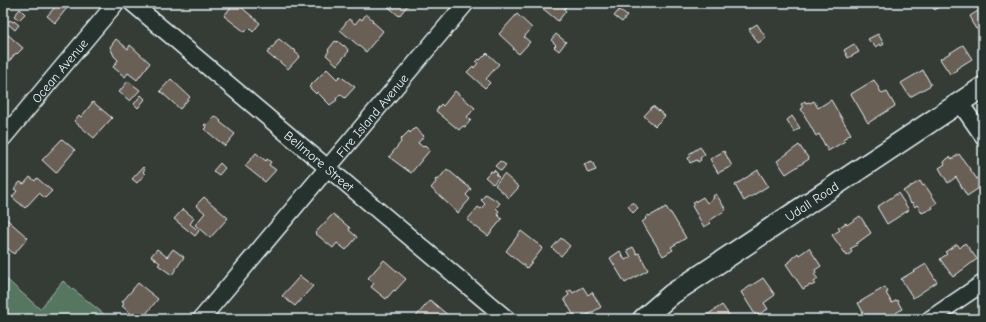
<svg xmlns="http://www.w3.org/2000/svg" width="986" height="322" viewBox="0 0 986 322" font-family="'Comic Neue',sans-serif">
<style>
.green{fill:#55765f;stroke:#9eb4ac}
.building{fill:#6a5f54;stroke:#e8f1f8}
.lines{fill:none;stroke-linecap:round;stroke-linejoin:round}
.minor-casing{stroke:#e8f1f8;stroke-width:19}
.tertiary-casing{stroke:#e8f1f8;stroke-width:23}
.minor{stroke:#26332d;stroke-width:16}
.tertiary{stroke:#26332d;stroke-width:20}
.labels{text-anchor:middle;stroke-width:4;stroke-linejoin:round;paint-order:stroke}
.street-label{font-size:13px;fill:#e8f1f8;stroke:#26332d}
</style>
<rect width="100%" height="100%" fill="#343c35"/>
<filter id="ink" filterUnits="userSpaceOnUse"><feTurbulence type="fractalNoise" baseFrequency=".025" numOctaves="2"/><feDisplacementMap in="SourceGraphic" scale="8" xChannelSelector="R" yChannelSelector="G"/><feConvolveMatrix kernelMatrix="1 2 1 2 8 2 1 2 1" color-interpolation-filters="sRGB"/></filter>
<g filter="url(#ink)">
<path class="green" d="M3 276 40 309 63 281 110 319H3Z"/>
<path class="building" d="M53 3H71L55 23 47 16 56 6Z
M234 3H243L241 7 260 23 253 32 249 28 245 32 224 16Z
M384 3H407L408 5 399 16Z
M536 3H569L564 9 566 11 558 21Z
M928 3H943L935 10Z
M983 8V35L979 29H976L971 21 972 20 970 16Z
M20 9 25 14 19 20 14 16Z
M619 10 627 16 622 22 614 16Z
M366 14 373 20 372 21 383 31 366 52 340 30 349 19 355 24 360 18 362 20Z
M517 14 532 28 524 37 530 42 519 54 513 49 514 48 499 34Z
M10 20 13 22 14 21 19 25 15 30 7 23Z
M757 24 766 38 758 43 749 29Z
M5 32 23 48 17 54 16 53 5 66 3 65V46L4 45 3 43V35Z
M556 34 566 42 559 51 554 47 556 45 551 40Z
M878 34 884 44 881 46 880 44 875 47 872 42 871 43 868 39Z
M116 39 128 49 130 45 150 63 137 80 128 73 125 77 113 67 118 60 114 56 110 47Z
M279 39 293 50 294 49 296 51 295 52 300 56 288 69 275 58 274 59 267 53 276 43 275 42Z
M335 41 337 42 338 41 343 46 344 45 349 51 337 65 326 55 329 51 328 50Z
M854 44 859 52 848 58 844 50Z
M963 45 972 59 956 69 957 70 950 74 940 59Z
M487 53 499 64 486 79 490 83 485 88 467 72 473 66 474 68 478 63 476 62 479 59 480 60Z
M327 69 337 79 340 76 355 87 345 98 340 94 336 99 337 100 330 105 317 92 316 94 309 87Z
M923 70 931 85 910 97 901 83Z
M171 79 190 97 180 109 160 91Z
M874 80 882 94 887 92 895 106 868 123 851 94Z
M128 81 140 90 130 101 119 92Z
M455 91 475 108 467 117 471 120 465 127 463 126 459 130 436 111 441 104 443 106Z
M141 95 145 99 138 108 134 104Z
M831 100 851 134 843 139 845 141 828 151 819 134 816 136 801 109 803 108 801 104 805 101 806 103 809 102 810 103 814 101 818 108Z
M93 102 112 118 94 138 74 121 79 115 81 117Z
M653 106 665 116 655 126 644 116Z
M215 116 221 121 220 122 235 134 225 146 204 129 206 127 204 125 205 124 207 125Z
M792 116 800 128 794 132 787 120Z
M415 128 424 136 418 143 423 147 425 145 430 150 411 173 389 157 401 142 400 140 409 131 410 133Z
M62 139 75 150 56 173 42 160Z
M799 145 809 159 786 174 777 161Z
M700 147 705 154 700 158 701 160 698 162 697 160 690 163 688 158 691 156 689 154Z
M724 151 732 166 718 173 710 159Z
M256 153 266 161 267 159 271 162 269 165 276 170 265 182 245 166Z
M959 154 982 186 967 196 956 177 948 183 939 168 945 164 944 162 947 159 950 157 952 159Z
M500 161 506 165 501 171 495 166Z
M592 161 596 170 588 173 584 164Z
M220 163 225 168 219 175 213 171Z
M143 167 145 169 143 172 145 174 137 183 132 179Z
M447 169 471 189 466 195 470 199 458 213 431 188 436 182 435 180 436 179 438 180Z
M494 170 498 174 496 175 499 177 493 184 485 177 491 171 493 172Z
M758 170 768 186 744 201 735 185Z
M504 174 519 187 509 198 495 185Z
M30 177 35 181 37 178 52 191 45 198 39 193 25 208 12 197 17 191 14 189 20 182 24 184Z
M920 181 923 186 925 185 937 203 932 206 933 208 922 213 917 205 915 207 912 202 911 203 903 191Z
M898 193 909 210 887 224 877 207Z
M486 194 500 203 496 208 499 211 497 214 502 219 488 236 467 220 478 207 481 209 485 204 481 200Z
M716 194 726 210 709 221 711 223 704 227 692 206 694 204 693 203 703 197 707 203 714 198 713 196Z
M204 197 228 218 210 238 195 225 205 213 196 205Z
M633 202 638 208 633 213 628 206Z
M666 207 670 213H671L686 238 671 247 673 250 663 256 642 222 646 219 645 218 649 215 650 216Z
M183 209 194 218 190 224 199 231 195 236 174 219Z
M333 214 350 228 349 230 357 237 346 250 337 243 333 248 315 233Z
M3 216 28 238 14 254 3 244Z
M860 216 871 233 856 244 857 245 850 249 852 252 847 256 832 235 840 230 838 228 846 223 847 225Z
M521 231 543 248 527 268 506 251Z
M561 238 570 246 561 256 552 248Z
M965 243 977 259 953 277 940 259 947 254 945 252 957 244 960 248Z
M633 247 637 254 639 253 648 270 625 283 610 258 620 251 625 260 631 257 627 250Z
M809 248 821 266 815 270 816 273 814 274 818 279 814 282 815 284 811 286 810 285 803 289 786 264 793 259 792 258 798 253 799 255Z
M157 249 167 257 173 249 184 257 172 275 158 265 160 263 151 256Z
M384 260 406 279 395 291 394 290 386 299 371 287 374 283 368 278Z
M926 264 937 282 913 298 901 279Z
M300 276 313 286 295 306 282 296Z
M763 278 775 295 764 303 768 309 756 316 741 292Z
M138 283 158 299 146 314 147 315 144 319H137L122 306 124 304 122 302Z
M583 287 588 295 592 292 601 307 581 319H576L564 299 569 295 567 292 571 290 573 293Z
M885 287 888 292 886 293 892 303 897 300 902 309 896 313 897 315 893 318 892 316 887 319H864L861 313 863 312 858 303Z
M430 300 450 317 449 319H414Z
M722 305 732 319H710L707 315Z
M269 313 276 319H264Z"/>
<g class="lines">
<g class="minor-casing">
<g id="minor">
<path id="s1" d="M132 3 507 319"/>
<path d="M960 103 983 136"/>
<path id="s2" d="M3 138 116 3"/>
<path id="s3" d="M201 319 466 3"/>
<path d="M930 319 983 283"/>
</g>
</g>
<g class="tertiary-casing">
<g id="tertiary">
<path id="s4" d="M643 319 672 294 983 87"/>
</g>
</g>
<use href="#minor" class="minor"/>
<use href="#tertiary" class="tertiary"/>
</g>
</g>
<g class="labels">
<g class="street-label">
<text dy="5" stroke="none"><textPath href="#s2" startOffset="88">Ocean Avenue</textPath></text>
<text dy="5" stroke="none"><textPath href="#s3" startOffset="266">Fire Island Avenue</textPath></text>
<text dy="5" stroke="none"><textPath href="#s1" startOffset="245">Bellmore Street</textPath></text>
<text dy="5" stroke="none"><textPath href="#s4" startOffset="206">Udall Road</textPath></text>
</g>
</g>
<rect width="986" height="322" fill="none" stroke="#26332d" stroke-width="16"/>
<rect x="8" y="8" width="970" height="306" fill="none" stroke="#e8f1f8" stroke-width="1.5" filter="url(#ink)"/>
</svg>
